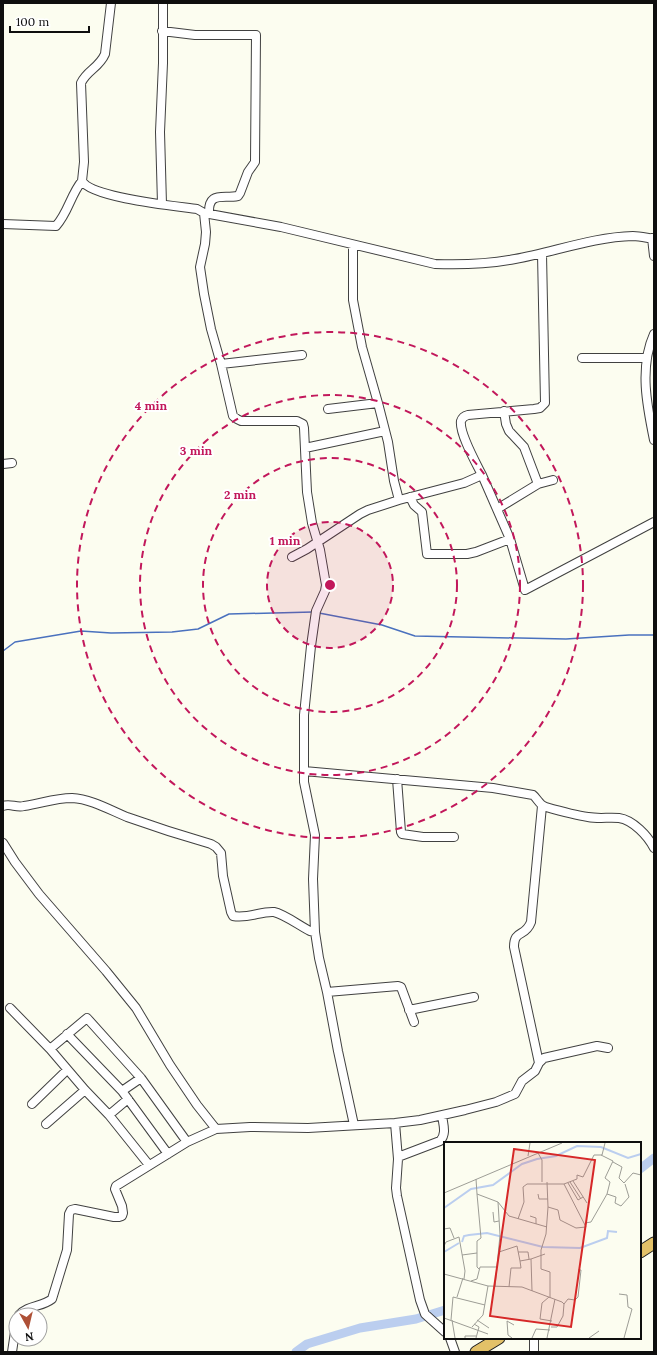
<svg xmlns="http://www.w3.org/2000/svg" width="657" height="1355" viewBox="0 0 657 1355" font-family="Lora,serif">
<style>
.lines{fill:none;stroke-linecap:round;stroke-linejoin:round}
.stream{stroke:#4a71be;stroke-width:1.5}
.river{stroke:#bbceef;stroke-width:9}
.minor-casing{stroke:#414141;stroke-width:10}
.highway-casing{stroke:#1f1f1f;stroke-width:13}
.minor{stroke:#fff;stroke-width:8}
.highway{stroke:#e3c168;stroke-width:11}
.ring{fill:none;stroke:#c2185b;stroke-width:2;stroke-dasharray:7 5}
.inset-river{fill:none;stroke:#bbceef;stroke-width:2}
.inset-road{fill:none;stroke:#9d9d96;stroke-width:1}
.view{fill:#d62828;fill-opacity:0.15;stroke:#d62828;stroke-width:2}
.inset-edge{fill:none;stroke:#0e0e0e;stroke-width:2}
.centre{fill:#c2185b;stroke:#fff;stroke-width:2}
.ring-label{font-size:12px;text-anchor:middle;font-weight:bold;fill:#c2185b;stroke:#fff;stroke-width:4;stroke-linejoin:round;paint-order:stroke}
</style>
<rect width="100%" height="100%" fill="#fcfdf0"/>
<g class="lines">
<path class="stream" d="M319 613 382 625 415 636 566 639 629 635H654
M3 651 15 642 81 631 111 633 172 632 198 629 229 614 313 612"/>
<path class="river" d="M640 1169 654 1158
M296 1352 307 1344 360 1328 416 1319 445 1310"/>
<g class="minor-casing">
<path id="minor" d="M111 3 105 54C99 68 87 70 81 83L84 162 82 181C92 198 176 206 197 209L204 213 281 227 435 264C462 265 489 264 515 259 554 252 593 237 633 236 640 236 647 238 654 239
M162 31 195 35H256L255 162 248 172 240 193 238 196C222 199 208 191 209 214
M162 204 160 132 163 63V3
M204 213 206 232 205 244 200 267 204 294 211 329 221 364 233 416 237 419 241 421H297L303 424 304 428 307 492 312 523 320 550 326 585 325 591 316 611 311 646 304 715V782L315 835 313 879 315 932 319 958 327 992 338 1051 354 1125
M3 224 56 226C68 213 71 194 82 181
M652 238 654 256
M654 334C639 367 647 406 654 440
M582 358H647
M221 364 302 355
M328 409 378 403
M504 411 506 424 509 431 524 447 538 484 553 480
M305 448 385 431
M3 464 12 463
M482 475 510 539 525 590 654 522
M410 497 414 505 422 512 427 554H467L476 552 510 539
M399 500 464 483 482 475C476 463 459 433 461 421 462 418 464 416 468 415L534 409 540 408 545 403 542 254
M497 509 538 484
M292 557 307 549 360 514 368 510 399 500 394 481 388 442 378 403 362 347 353 300V245
M304 771 493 788 533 795C538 799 539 805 546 807 560 811 574 815 588 817 599 819 609 817 619 818 633 820 648 836 654 848
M397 779 401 832 402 834 423 837H454
M3 806C10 803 16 808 24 806 40 804 54 798 72 798 91 799 110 810 127 817 155 827 183 836 211 844L216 847 221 853 223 876 231 912 233 916C248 919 261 911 274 912 284 914 300 926 310 931L315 932
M3 843 15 862 39 894 106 971 136 1008 170 1065 197 1105 216 1129
M327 992 398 986 401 987 414 1022
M10 1008 50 1049 85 1090 109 1115 149 1165
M409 1010 474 997
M67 1034 122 1091 168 1154
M50 1049 87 1018 141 1078 187 1142
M539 1063 544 1058 597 1046 608 1048
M122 1091 141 1078
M32 1104 67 1070
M109 1115 128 1099
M395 1123 398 1159 396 1188 397 1196 420 1300 425 1314 445 1332
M46 1124 85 1090
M398 1157 440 1141C447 1134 443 1124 442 1115
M19 1315C28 1305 42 1307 52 1299L67 1250 69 1214 71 1210 75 1209 114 1217H119L122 1216 123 1213 122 1206 115 1189 116 1186 187 1142 216 1129 250 1127 308 1128 395 1123 420 1120 465 1110 496 1102 515 1094 522 1081 535 1071 539 1063 514 947C514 929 525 938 531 922L542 806
M450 1338 455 1352
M12 1352 16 1325
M534 1352V1338"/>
</g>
<g class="highway-casing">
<path id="highway" d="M640 1252 654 1243
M476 1352 499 1338"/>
</g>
<use href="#minor" class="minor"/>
<use href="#highway" class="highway"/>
</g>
<circle cx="330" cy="585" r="63" fill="#c2185b" fill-opacity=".12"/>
<g class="ring">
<circle cx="330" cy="585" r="63"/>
<circle cx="330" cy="585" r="127"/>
<circle cx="330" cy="585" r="190"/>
<circle cx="330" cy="585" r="253"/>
</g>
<g transform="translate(444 1142)">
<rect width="197" height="197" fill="#fcfdf0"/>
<path class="inset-river" d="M0 66 27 47 49 43 78 22 93 17 112 14 133 4 157 5 184 16 197 12M18 100 20 94 25 93 43 91 99 105 136 106 163 96 164 89 173 90M0 110 15 101"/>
<path class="inset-road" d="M94 11 98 18V40M157 13 169 19 161 36 166 40 163 52 172 55 171 61 177 64 185 55 181 42M84 14 86 1M169 20 178 25 175 36 180 41 189 31 197 33M32 37 33 52 54 60 56 93 51 145M129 39 143 61M103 40 104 65 102 92 97 108V127L106 130V156M126 40 137 57M124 41 134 58 139 55M0 51 118 1M33 52 37 96 33 99V125L35 127M94 52 95 57H104M54 60 65 74 103 85M104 65 114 68 116 78 132 86 142 85 120 42M49 70 50 80 55 79M86 74 92 76V82M74 77 80 60 79 45 83 42H120L133 37V33L139 35 150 13H158L161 1M141 81 147 80 163 52M0 87 6 86 10 96M0 104 2 100 15 95 21 129 20 137M55 110 73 104 76 119M74 110H84L85 117M18 113 33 111M0 132 44 144 78 145 118 160 120 162 119 174 113 185H107M27 139 33 137 36 125H54M65 145 67 126H77L76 119 87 117M88 149 87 117 101 112M175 152 183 153 184 165 188 167 180 196M13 155 19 136M105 155 98 161 96 177 108 179M120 162 124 157 131 158 134 155 137 128H134M0 176 44 192M7 178 9 155 41 163M8 178 11 196M33 178 45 186M30 182 35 185 32 196M28 185 39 173 44 144M21 196V194H32M68 196 64 193 63 179 70 183M88 196 92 187 106 188M103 196 111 157M145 196 155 189"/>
<path class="view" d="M70 7 151 18 127 185 46 174Z"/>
<rect width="197" height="197" class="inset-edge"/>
</g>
<circle cx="330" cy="585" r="6" class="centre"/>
<g class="ring-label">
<text x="151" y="410">4 min</text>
<text x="196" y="455">3 min</text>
<text x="240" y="499">2 min</text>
<text x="285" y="545">1 min</text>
</g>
<rect width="657" height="1355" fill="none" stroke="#0e0e0e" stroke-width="8"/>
<g transform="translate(28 1327) rotate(172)"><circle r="19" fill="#ffffff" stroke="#9f9f9f"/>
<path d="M0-3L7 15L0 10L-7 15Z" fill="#ae5036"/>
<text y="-6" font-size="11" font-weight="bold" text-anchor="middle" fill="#0e0e0e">N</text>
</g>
<path d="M10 26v6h79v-6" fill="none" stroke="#0e0e0e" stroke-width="2"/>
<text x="16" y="26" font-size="12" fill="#0e0e0e" stroke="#ffffff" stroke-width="3" paint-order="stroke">100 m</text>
</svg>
